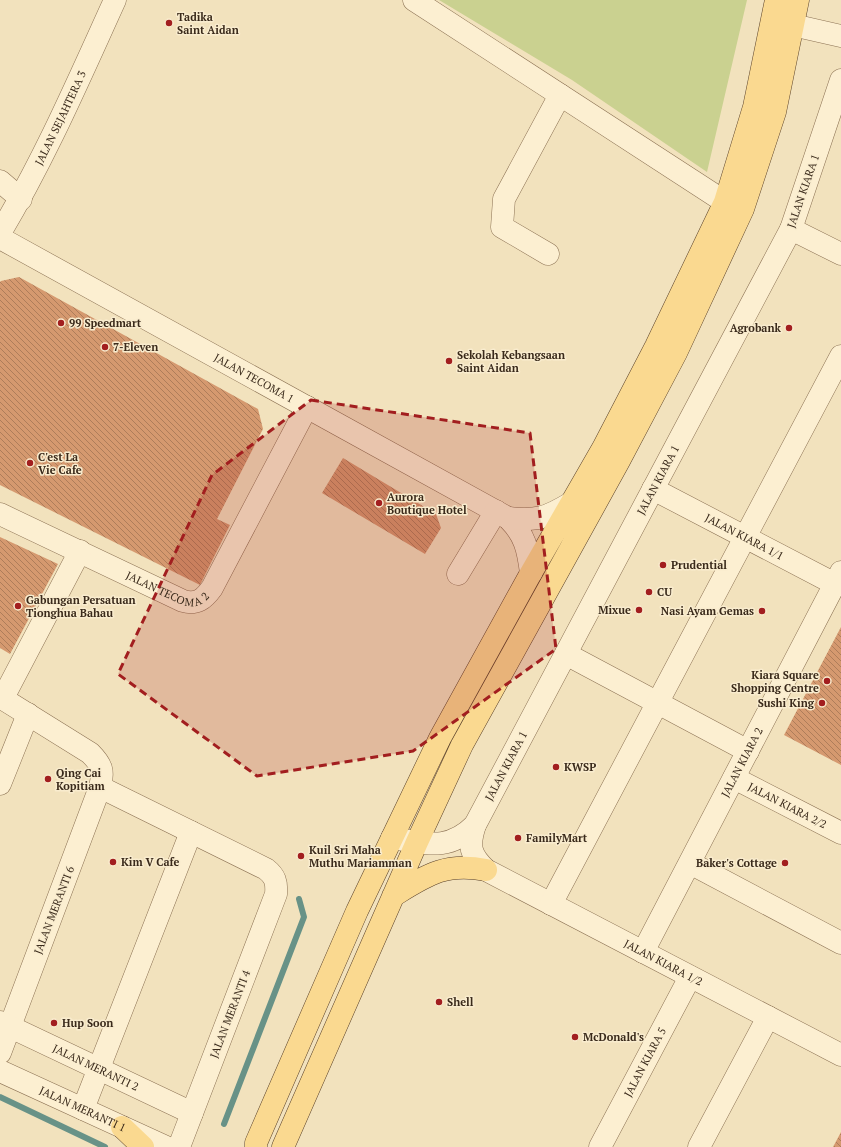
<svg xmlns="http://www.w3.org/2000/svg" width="841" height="1147" viewBox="0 0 841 1147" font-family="'PT Serif',serif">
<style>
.pitch{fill:#cad190}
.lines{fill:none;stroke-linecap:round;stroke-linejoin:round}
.stream{stroke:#689287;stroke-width:6}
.building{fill:url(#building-back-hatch)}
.minor-casing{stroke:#8c7254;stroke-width:23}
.major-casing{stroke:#594029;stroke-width:23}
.minor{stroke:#fcefd1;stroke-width:22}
.major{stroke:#fad990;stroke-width:22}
.marked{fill:#a21e1f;fill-opacity:0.2;stroke:#a21e1f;stroke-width:3;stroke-dasharray:8 5;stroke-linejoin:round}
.poi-dot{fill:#a21e1f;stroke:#f9ecce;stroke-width:1.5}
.labels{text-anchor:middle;stroke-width:3;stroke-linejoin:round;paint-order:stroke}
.poi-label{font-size:11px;font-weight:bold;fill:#3a2a1b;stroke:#f9ecce;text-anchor:start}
.street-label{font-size:11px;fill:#3a2a1b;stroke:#f9ecce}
</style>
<defs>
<pattern id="building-back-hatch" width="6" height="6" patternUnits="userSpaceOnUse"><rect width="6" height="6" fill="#d5996f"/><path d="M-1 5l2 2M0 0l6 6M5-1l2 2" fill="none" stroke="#ae7d5a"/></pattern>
</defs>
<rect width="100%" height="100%" fill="#f2e2bd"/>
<path class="pitch" d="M439 0H747L707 172 572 80Z"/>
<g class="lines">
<path class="stream" d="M0 1097 105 1147
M224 1124 304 917 299 899"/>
</g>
<path class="building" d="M19 277 258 409 263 429 217 519 230 525 200 585 0 485V282L1 281Z
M343 458 436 514 441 528 425 554 322 493Z
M0 537 58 564 10 654 0 648Z
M841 627V765L784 735Z
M841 1132V1147H833Z"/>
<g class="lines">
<g class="minor-casing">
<g id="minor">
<path d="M414 0 725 202 742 209"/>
<path d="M775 21 841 36"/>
<path id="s1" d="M841 80 791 229 475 825C468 846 470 855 486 870L841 1055"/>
<path d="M0 181 21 199"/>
<path d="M791 229 841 254"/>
<path id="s2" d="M0 233C45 158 79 79 115 0"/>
<path id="s3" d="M0 238 508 518C525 535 528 549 531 573"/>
<path d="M548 254 502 227 504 199 560 95"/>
<path id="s4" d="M653 489 835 584"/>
<path id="s5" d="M0 514 183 601C197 605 204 599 212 588L307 407"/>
<path d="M508 518C537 521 546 518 571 503"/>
<path d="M458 574 496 511"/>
<path d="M566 654 748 751"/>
<path d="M0 697 90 753C102 765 104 771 100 787L0 1053"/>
<path d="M3 698 80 551"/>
<path id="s6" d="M734 778 841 833"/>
<path d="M0 784 28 714"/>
<path d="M100 787 266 869C275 876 277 882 276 894L179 1147"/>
<path d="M392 838C426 843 448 852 475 825"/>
<path d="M690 863 841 943"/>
<path d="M551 904 841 356"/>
<path id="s7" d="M643 952 841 572"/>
<path id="s8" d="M0 1022 192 1113"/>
<path id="s9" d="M0 1071 166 1147"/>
<path d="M83 1109 191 832"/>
<path id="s10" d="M600 1147 690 977"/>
<path d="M699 1147 768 1017"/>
</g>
</g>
<g class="major-casing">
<path id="major" d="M393 896C427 875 445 862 486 870
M122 1127 143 1147
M256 1147V1143L357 911 440 738 531 573 603 448 656 346 725 202 754 107 776 0
M283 1147 417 842 462 745 619 461 676 353 743 209 775 112 798 0"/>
</g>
<use href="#minor" class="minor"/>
<use href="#major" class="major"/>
</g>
<path class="marked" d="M311 400 530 433 556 649 413 751 257 776 118 674 212 475Z"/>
<g class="poi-dot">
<circle cx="169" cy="23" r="4"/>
<circle cx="61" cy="323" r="4"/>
<circle cx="789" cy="328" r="4"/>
<circle cx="105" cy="347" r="4"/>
<circle cx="449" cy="361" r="4"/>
<circle cx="30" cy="463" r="4"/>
<circle cx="379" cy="503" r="4"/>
<circle cx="663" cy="565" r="4"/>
<circle cx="649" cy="592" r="4"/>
<circle cx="18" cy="606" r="4"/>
<circle cx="639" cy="610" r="4"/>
<circle cx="762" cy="611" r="4"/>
<circle cx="827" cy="681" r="4"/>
<circle cx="822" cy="703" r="4"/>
<circle cx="556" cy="767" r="4"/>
<circle cx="48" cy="779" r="4"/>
<circle cx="518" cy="838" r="4"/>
<circle cx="301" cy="856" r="4"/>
<circle cx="113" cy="862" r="4"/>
<circle cx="785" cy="863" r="4"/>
<circle cx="439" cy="1002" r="4"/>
<circle cx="54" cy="1023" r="4"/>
<circle cx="575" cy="1037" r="4"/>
</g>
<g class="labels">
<g class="poi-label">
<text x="177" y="21">Tadika<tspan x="177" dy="13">Saint Aidan</tspan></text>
<text x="69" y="327">99 Speedmart</text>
<text x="781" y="332" text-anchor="end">Agrobank</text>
<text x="113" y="351">7-Eleven</text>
<text x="457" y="359">Sekolah Kebangsaan<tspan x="457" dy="13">Saint Aidan</tspan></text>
<text x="38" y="461">C'est La<tspan x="38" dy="13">Vie Cafe</tspan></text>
<text x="387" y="501">Aurora<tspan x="387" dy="13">Boutique Hotel</tspan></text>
<text x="671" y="569">Prudential</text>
<text x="657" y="596">CU</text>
<text x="26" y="604">Gabungan Persatuan<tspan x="26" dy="13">Tionghua Bahau</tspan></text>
<text x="631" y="614" text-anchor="end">Mixue</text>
<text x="754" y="615" text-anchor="end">Nasi Ayam Gemas</text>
<text x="819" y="679" text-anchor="end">Kiara Square<tspan x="819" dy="13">Shopping Centre</tspan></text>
<text x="814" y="707" text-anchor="end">Sushi King</text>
<text x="564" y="771">KWSP</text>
<text x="56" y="777">Qing Cai<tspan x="56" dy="13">Kopitiam</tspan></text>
<text x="526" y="842">FamilyMart</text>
<text x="309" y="854">Kuil Sri Maha<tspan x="309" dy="13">Muthu Mariamman</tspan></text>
<text x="121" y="866">Kim V Cafe</text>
<text x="777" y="867" text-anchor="end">Baker's Cottage</text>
<text x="447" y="1006">Shell</text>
<text x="62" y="1027">Hup Soon</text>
<text x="583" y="1041">McDonald's</text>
</g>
<g class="street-label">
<text dy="4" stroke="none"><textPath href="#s2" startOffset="130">JALAN SEJAHTERA 3</textPath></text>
<text transform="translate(803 191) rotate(-71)" y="4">JALAN KIARA 1</text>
<text dy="4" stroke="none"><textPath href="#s3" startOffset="290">JALAN TECOMA 1</textPath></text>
<text transform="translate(658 480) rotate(-62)" y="4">JALAN KIARA 1</text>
<text dy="4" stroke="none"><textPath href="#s4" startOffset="103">JALAN KIARA 1/1</textPath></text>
<text dy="4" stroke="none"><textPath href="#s5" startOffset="185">JALAN TECOMA 2</textPath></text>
<text dy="4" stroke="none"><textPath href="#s7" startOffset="214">JALAN KIARA 2</textPath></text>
<text transform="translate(506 766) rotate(-62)" y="4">JALAN KIARA 1</text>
<text dy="4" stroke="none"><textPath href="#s6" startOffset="60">JALAN KIARA 2/2</textPath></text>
<text transform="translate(54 910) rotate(-69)" y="4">JALAN MERANTI 6</text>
<text dy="4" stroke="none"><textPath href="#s1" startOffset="1082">JALAN KIARA 1/2</textPath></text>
<text transform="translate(230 1014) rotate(-69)" y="4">JALAN MERANTI 4</text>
<text dy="4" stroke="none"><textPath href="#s10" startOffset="96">JALAN KIARA 5</textPath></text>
<text dy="4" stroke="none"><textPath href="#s8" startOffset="106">JALAN MERANTI 2</textPath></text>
<text dy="4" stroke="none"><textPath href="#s9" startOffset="91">JALAN MERANTI 1</textPath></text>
</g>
</g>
</svg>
